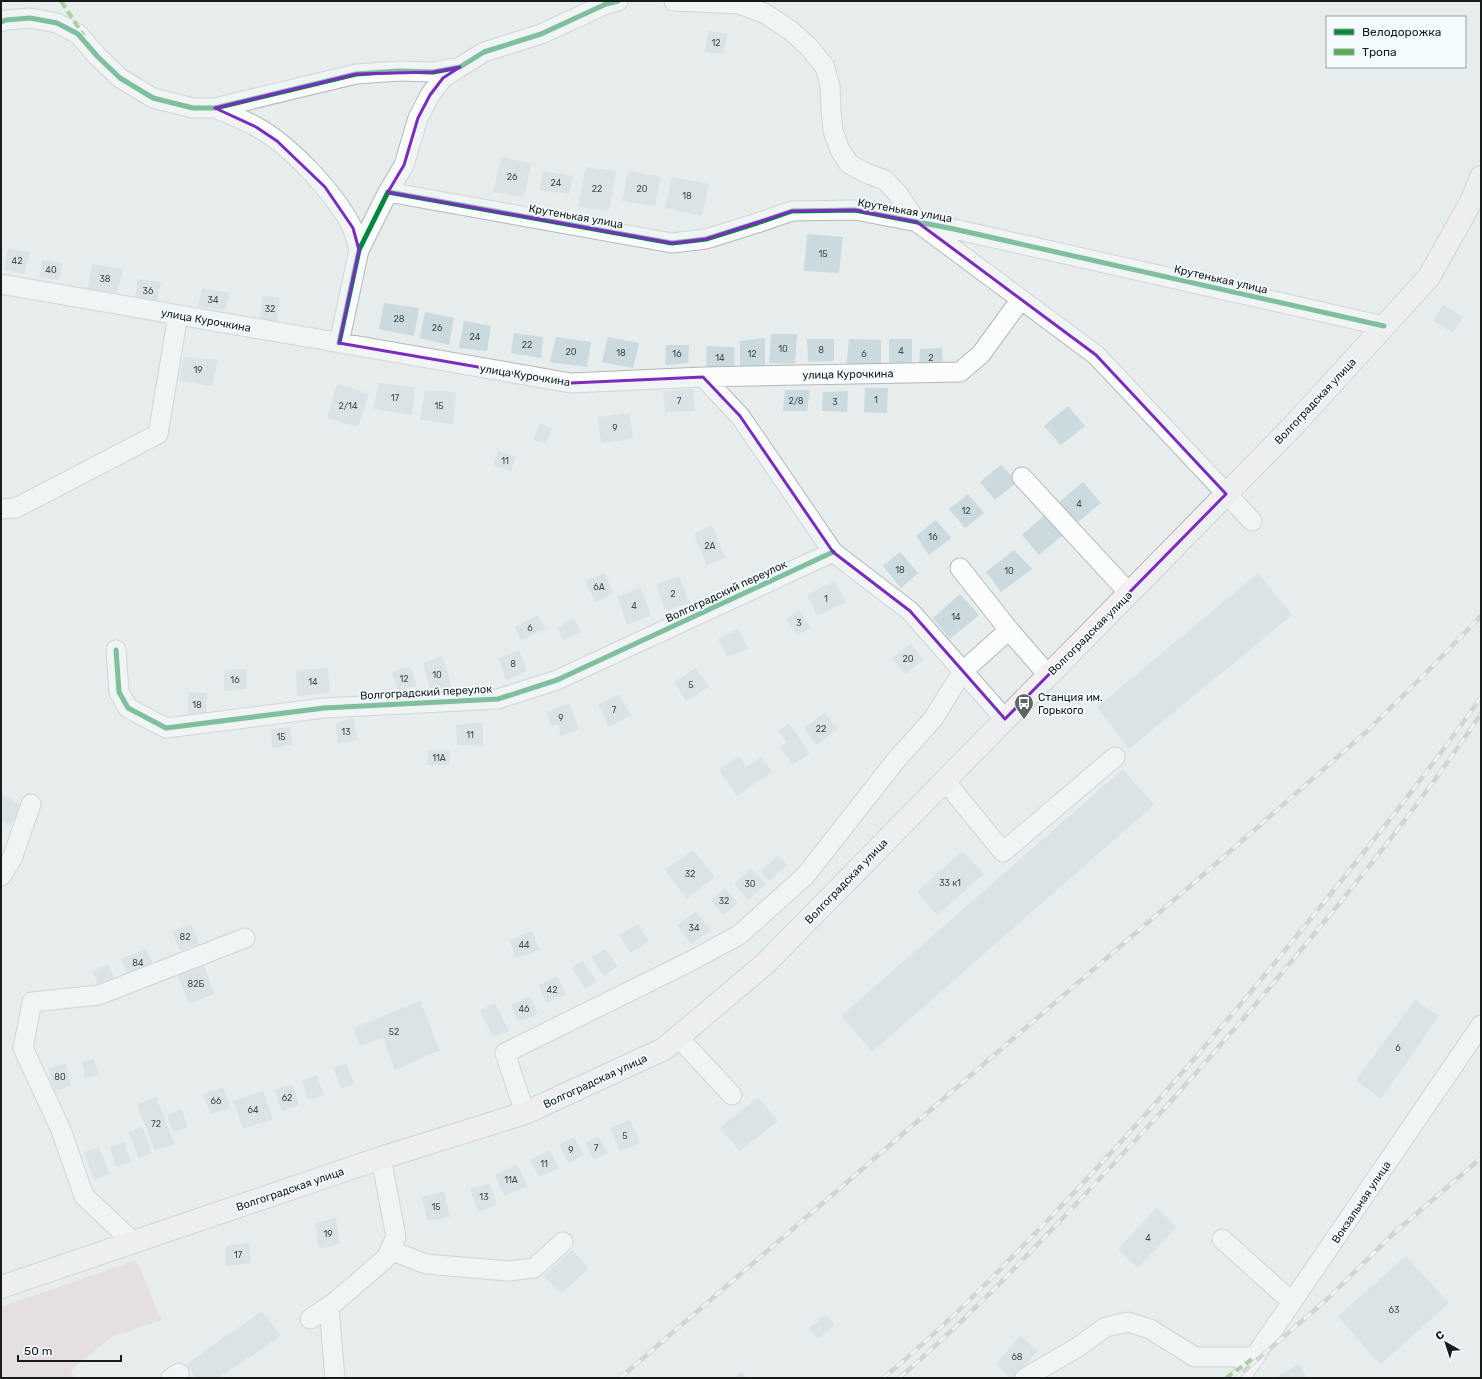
<svg xmlns="http://www.w3.org/2000/svg" width="1482" height="1379" viewBox="0 0 1482 1379" font-family="Rubik,sans-serif">
<style>
.green{fill:#e3cfd5}
.building{fill:#cadade}
.lines{fill:none;stroke-linecap:round;stroke-linejoin:round}
.minor-casing{stroke:#b4b8b8;stroke-width:21}
.major-casing{stroke:#bcb4b8;stroke-width:24}
.minor{stroke:#fbfcfc;stroke-width:19}
.major{stroke:#f4eff1;stroke-width:22}
.rail-casing{stroke:#b8b9b9;stroke-width:4.5}
.rail{stroke:#f2fbfe;stroke-width:3;stroke-dasharray:9;stroke-linecap:butt}
.quiet{stroke:#55b145;stroke-width:4;stroke-dasharray:8 4;stroke-linecap:butt}
.cycleway-casing{stroke:#f2fbfe;stroke-width:8}
.cycleway{stroke:#00873e;stroke-width:5}
.marked{fill:none;stroke:#7b2cbf;stroke-width:3;stroke-linejoin:round}
.labels{text-anchor:middle;stroke-width:3.5;stroke-linejoin:round;paint-order:stroke}
.number-label{font-size:9px;fill:#454c4e}
.street-label{font-size:11px;fill:#171b1c;stroke:#f2fbfe}
.poi-label{font-size:11px;fill:#171b1c;stroke:#f2fbfe;text-anchor:start}
</style>
<rect width="100%" height="100%" fill="#e7eced"/>
<path class="green" d="M136 1260 162 1320 112 1337 71 1370 74 1378H1V1307Z"/>
<path class="building" d="M708 31 728 33 723 54 705 52Z
M501 157 531 163 524 197 493 192Z
M586 167 616 171 609 211 578 207Z
M543 171 573 176 569 194 540 190Z
M628 171 661 177 655 206 622 201Z
M672 177 709 184 702 216 665 208Z
M807 234 843 237 839 273 804 271Z
M8 249 30 252 24 274 4 270Z
M42 260 62 263 59 280 40 277Z
M92 264 123 269 117 293 88 290Z
M138 279 161 282 157 302 135 299Z
M202 288 229 293 226 310 198 307Z
M262 296 280 297 277 321 260 320Z
M384 303 419 308 414 336 379 329Z
M1443 305 1463 317 1453 333 1433 321Z
M425 312 454 318 449 345 420 338Z
M464 321 491 326 487 351 459 348Z
M514 333 543 337 541 358 511 353Z
M771 334H797L795 364 769 363Z
M556 337 591 342 587 367 550 362Z
M608 337 639 343 633 368 602 362Z
M765 338V367L740 368V341Z
M807 339H834V361L808 362Z
M849 339 881 340V368H846Z
M889 339H912V363H889Z
M666 345H689L688 363 665 365Z
M707 346 734 347 735 370 706 369Z
M942 348 943 368H919L920 349Z
M184 357 218 360 212 386 179 381Z
M337 383 369 394 358 427 327 418Z
M378 383 415 387 412 415 374 409Z
M865 388H888L887 413 864 412Z
M693 389 695 411 665 412 663 391Z
M425 390 456 392 453 424 420 420Z
M785 390H810L807 411H783Z
M848 391 847 412 822 411 823 392Z
M1068 406 1085 426 1061 445 1044 426Z
M630 413 633 439 601 443 598 417Z
M540 423 552 429 546 444 533 440Z
M498 451 516 457 511 471 493 465Z
M1001 465 1017 482 995 500 980 482Z
M1083 482 1101 503 1074 525 1056 505Z
M968 494 984 513 965 528 949 509Z
M1045 515 1063 535 1039 555 1022 535Z
M936 520 951 538 929 555 916 536Z
M712 525 725 558 706 565 694 534Z
M1014 550 1032 569 1001 592 986 572Z
M900 552 918 573 901 588 883 566Z
M605 573 613 594 595 602 585 581Z
M1258 573 1292 615 1129 749 1097 707Z
M679 576 689 603 666 611 656 585Z
M834 581 846 602 817 616 807 595Z
M640 587 651 615 627 625 617 597Z
M960 594 979 615 950 639 933 618Z
M799 610 811 628 797 635 786 619Z
M538 615 546 629 521 640 515 627Z
M573 618 581 632 563 641 557 628Z
M738 629 748 648 728 657 718 639Z
M911 644 924 660 905 674 892 658Z
M519 650 527 671 506 680 499 658Z
M442 656 452 687 431 692 423 663Z
M410 666 417 686 398 691 392 673Z
M328 668 330 693 297 696 296 670Z
M696 668 709 687 686 701 674 682Z
M246 669V689L224 691V670Z
M189 692 207 693 206 717H187Z
M619 694 631 715 609 727 598 705Z
M569 703 579 729 561 736 558 724 550 726 547 712Z
M825 713 838 729 816 745 804 728Z
M354 718 357 740 338 744 336 723Z
M483 722V746L457 745 456 725Z
M789 723 810 753 793 765 780 747 787 742 778 731Z
M290 727 292 745 272 748 271 729Z
M428 750H450V765H427Z
M739 756 746 767 761 757 772 772 737 796 719 770Z
M1123 769 1154 805 872 1052 841 1016Z
M1 793 22 806 9 826 1 821Z
M693 850 715 877 687 899 665 870Z
M962 851 984 874 937 915 917 892Z
M778 855 787 865 769 881 761 871Z
M751 868 766 884 748 900 734 884Z
M725 888 738 903 723 915 711 900Z
M696 912 711 930 691 944 677 925Z
M191 924 199 943 180 951 172 931Z
M638 924 649 941 630 953 619 935Z
M532 931 540 950 516 958 509 940Z
M146 949 155 968 129 978 121 959Z
M605 949 618 966 604 976 591 958Z
M582 961 597 982 585 989 572 968Z
M203 963 215 994 189 1003 177 975Z
M109 964 116 984 99 989 93 971Z
M557 976 566 994 547 1003 538 986Z
M530 996 538 1014 518 1022 511 1005Z
M1415 1000 1439 1016 1381 1099 1356 1080Z
M420 1001 440 1050 395 1070 383 1037 360 1046 354 1028Z
M495 1003 509 1031 493 1037 480 1010Z
M94 1059 99 1075 85 1078 82 1062Z
M66 1063 71 1086 54 1091 48 1069Z
M347 1063 354 1084 341 1089 333 1068Z
M317 1075 324 1095 308 1100 302 1081Z
M292 1084 299 1105 282 1111 274 1090Z
M223 1087 230 1108 210 1114 203 1094Z
M263 1091 273 1119 243 1129 233 1101Z
M156 1097 175 1144 155 1150 137 1105Z
M758 1097 778 1121 740 1151 720 1128Z
M181 1109 188 1127 173 1132 167 1115Z
M630 1120 640 1143 620 1151 610 1128Z
M142 1127 152 1153 139 1158 128 1132Z
M598 1136 608 1153 594 1160 585 1143Z
M574 1137 584 1155 569 1163 559 1145Z
M124 1142 131 1162 116 1167 110 1147Z
M99 1147 110 1174 94 1180 84 1152Z
M550 1150 559 1168 539 1177 530 1160Z
M517 1164 528 1186 504 1196 495 1175Z
M489 1183 497 1205 478 1212 470 1189Z
M444 1191 450 1217 427 1221 422 1197Z
M1157 1207 1177 1227 1138 1268 1118 1249Z
M336 1218 340 1244 319 1249 315 1223Z
M249 1243 251 1263 226 1266V1246Z
M572 1250 589 1268 561 1294 544 1276Z
M1406 1256 1449 1303 1380 1365 1338 1316Z
M262 1311 281 1336 218 1378H196L186 1364Z
M826 1314 835 1325 818 1339 809 1328Z
M1020 1336 1038 1351 1013 1378H1010L996 1364Z
M1299 1364 1307 1378H1275Z
M741 1371 747 1378H734Z"/>
<g class="lines">
<g class="minor-casing">
<path id="minor" d="M674 1 739 4 764 13 790 30 809 47 825 67 830 86 831 110 833 131 840 150 849 164 868 174 885 180 898 194 917 222 1096 355 1252 521
M1 22 6 20 30 18 57 23 78 34 97 56 120 78 153 98 193 108H215L356 74 399 71 433 72 460 67 484 52 541 34 606 4 618 1
M215 108C229 114 242 119 255 126 289 144 334 192 352 227 355 234 357 242 359 250
M388 192 404 165 418 118 430 95 443 78 457 69
M1 284 571 383 703 377 960 372 981 354 1021 299
M339 343 359 250 388 192 672 243 706 239 757 223 792 211 855 210 954 229 1384 326
M703 377 740 416 833 552 910 611 1005 719
M1022 477 1129 593
M1 509 16 508 158 434 178 315
M960 568 1009 630 1048 675
M116 650 119 692 128 708 166 728 324 708 498 699 557 680 833 552
M945 781 1003 852 1115 757
M1 876 12 859 31 804
M678 1037 732 1095
M525 1113 505 1053 691 961 739 935 805 876 897 759 933 719 963 671 1009 630
M1222 1239 1292 1302
M133 1242 84 1196 61 1130 23 1048 32 1002 99 995 245 938
M390 1250 426 1264 508 1271 534 1268 563 1242
M329 1307 335 1378
M310 1319 334 1303 386 1258 396 1237 381 1158
M171 1378 179 1373
M1025 1378 1078 1347 1106 1327 1128 1322 1150 1329 1195 1357H1255
M1240 1378 1481 1025"/>
</g>
<g class="major-casing">
<path id="major" d="M1 1287 381 1158 525 1113 664 1049 766 963 1295 424 1429 277 1473 198 1481 177"/>
</g>
<use href="#minor" class="minor"/>
<use href="#major" class="major"/>
<g class="rail-casing">
<path id="rail" d="M620 1378 1211 868 1366 732 1423 676 1481 616
M883 1378C949 1324 1008 1262 1067 1200 1159 1103 1245 1001 1329 896 1381 831 1433 766 1481 697
M899 1378C978 1310 1048 1234 1119 1158 1189 1083 1255 1006 1320 927 1377 858 1431 788 1481 714
M1236 1378 1325 1301 1393 1234 1481 1158"/>
</g>
<use href="#rail" class="rail"/>
<path class="quiet" d="M61 1 84 36
M1226 1378 1255 1357"/>
<g class="cycleway-casing">
<path id="cycleway" d="M1 22 6 20 30 18 57 23 78 34 97 56 120 78 153 98 193 108H215L356 74 399 71 433 72 460 67 484 52 541 34 606 4 618 1
M339 343 359 250 388 192 672 243 706 239 757 223 792 211 855 210 954 229 1384 326
M116 650 119 692 128 708 166 728 324 708 498 699 557 680 833 552"/>
</g>
<use href="#cycleway" class="cycleway"/>
</g>
<path d="M0 0H1482V1379H0ZM460 67 443 78 430 95 418 118 404 165 388 192 672 243 706 239 792 211 855 210 917 222 1096 355 1226 494 1005 719 910 611 833 552 740 416 703 377 571 383 339 343 359 250 353 228 325 187 277 141 256 127 215 108 356 74 433 72Z" fill="#e7eced" fill-opacity=".55" fill-rule="evenodd"/>
<path class="marked" d="M460 67 443 78 430 95 418 118 404 165 388 192 672 243 706 239 792 211 855 210 917 222 1096 355 1226 494 1005 719 910 611 833 552 740 416 703 377 571 383 339 343 359 250 353 228 325 187 277 141 256 127 215 108 356 74 433 72Z"/>
<defs>
<g id="bus-pin" transform="scale(1)"><path d="M0 17L-7.5 6A9.5 9.5 0 1 1 7.5 6Z" fill="#606465" stroke="#f2fbfe"/><path d="M-5-6H5V4H4V6H2V4H-2V6H-4V4H-5ZM-3.5-4V0h7V-4ZM-3.5 1.2v1.5H-2V1.2ZM2 1.2v1.5H3.5V1.2Z" fill="#fff"/></g>
</defs>
<g fill-rule="evenodd">
<use href="#bus-pin" x="1024" y="703"/>
</g>
<g class="labels">
<g class="number-label">
<text x="716" y="46">12</text>
<text x="512" y="180">26</text>
<text x="556" y="186">24</text>
<text x="597" y="192">22</text>
<text x="642" y="192">20</text>
<text x="687" y="199">18</text>
<text x="823" y="257">15</text>
<text x="17" y="264">42</text>
<text x="51" y="273">40</text>
<text x="105" y="282">38</text>
<text x="148" y="294">36</text>
<text x="213" y="303">34</text>
<text x="270" y="312">32</text>
<text x="399" y="322">28</text>
<text x="437" y="331">26</text>
<text x="475" y="340">24</text>
<text x="527" y="348">22</text>
<text x="783" y="352">10</text>
<text x="821" y="353">8</text>
<text x="901" y="354">4</text>
<text x="571" y="355">20</text>
<text x="621" y="356">18</text>
<text x="677" y="357">16</text>
<text x="752" y="357">12</text>
<text x="864" y="357">6</text>
<text x="720" y="361">14</text>
<text x="931" y="361">2</text>
<text x="198" y="373">19</text>
<text x="395" y="401">17</text>
<text x="876" y="403">1</text>
<text x="679" y="404">7</text>
<text x="796" y="404">2/8</text>
<text x="835" y="405">3</text>
<text x="348" y="409">2/14</text>
<text x="439" y="409">15</text>
<text x="615" y="431">9</text>
<text x="505" y="464">11</text>
<text x="1079" y="507">4</text>
<text x="966" y="514">12</text>
<text x="933" y="540">16</text>
<text x="710" y="549">2А</text>
<text x="900" y="573">18</text>
<text x="1009" y="574">10</text>
<text x="599" y="590">6А</text>
<text x="673" y="597">2</text>
<text x="826" y="602">1</text>
<text x="634" y="609">4</text>
<text x="956" y="620">14</text>
<text x="799" y="626">3</text>
<text x="530" y="631">6</text>
<text x="908" y="662">20</text>
<text x="513" y="667">8</text>
<text x="437" y="678">10</text>
<text x="404" y="682">12</text>
<text x="235" y="683">16</text>
<text x="313" y="685">14</text>
<text x="691" y="688">5</text>
<text x="197" y="708">18</text>
<text x="614" y="713">7</text>
<text x="561" y="721">9</text>
<text x="821" y="732">22</text>
<text x="346" y="735">13</text>
<text x="470" y="738">11</text>
<text x="281" y="740">15</text>
<text x="439" y="761">11А</text>
<text x="690" y="877">32</text>
<text x="950" y="886">33 к1</text>
<text x="750" y="887">30</text>
<text x="724" y="904">32</text>
<text x="694" y="931">34</text>
<text x="185" y="940">82</text>
<text x="524" y="948">44</text>
<text x="138" y="966">84</text>
<text x="196" y="987">82Б</text>
<text x="552" y="993">42</text>
<text x="524" y="1012">46</text>
<text x="394" y="1035">52</text>
<text x="1398" y="1051">6</text>
<text x="60" y="1080">80</text>
<text x="287" y="1101">62</text>
<text x="216" y="1104">66</text>
<text x="253" y="1113">64</text>
<text x="156" y="1127">72</text>
<text x="625" y="1139">5</text>
<text x="596" y="1151">7</text>
<text x="571" y="1153">9</text>
<text x="544" y="1167">11</text>
<text x="511" y="1183">11А</text>
<text x="484" y="1200">13</text>
<text x="436" y="1210">15</text>
<text x="328" y="1237">19</text>
<text x="1148" y="1241">4</text>
<text x="238" y="1258">17</text>
<text x="1394" y="1313">63</text>
<text x="1017" y="1360">68</text>
</g>
<g class="street-label">
<text transform="translate(905 210) rotate(10)" y="4">Крутенькая улица</text>
<text transform="translate(576 216) rotate(10)" y="4">Крутенькая улица</text>
<text transform="translate(1221 279) rotate(13)" y="4">Крутенькая улица</text>
<text transform="translate(206 320) rotate(10)" y="4">улица Курочкина</text>
<text transform="translate(848 374) rotate(-1)" y="4">улица Курочкина</text>
<text transform="translate(525 375) rotate(9)" y="4">улица Курочкина</text>
<text transform="translate(1315 401) rotate(-47)" y="4">Волгоградская улица</text>
<text transform="translate(726 591) rotate(-25)" y="4">Волгоградский переулок</text>
<text transform="translate(1090 633) rotate(-45)" y="4">Волгоградская улица</text>
<text transform="translate(426 692) rotate(-3)" y="4">Волгоградский переулок</text>
<text transform="translate(846 881) rotate(-46)" y="4">Волгоградская улица</text>
<text transform="translate(595 1081) rotate(-25)" y="4">Волгоградская улица</text>
<text transform="translate(290 1189) rotate(-19)" y="4">Волгоградская улица</text>
<text transform="translate(1361 1202) rotate(-56)" y="4">Вокзальная улица</text>
</g>
<g class="poi-label">
<text x="1038" y="701">Станция им.<tspan x="1038" dy="13">Горького</tspan></text>
</g>
</g>
<rect width="1482" height="1379" fill="none" stroke="#171b1c" stroke-width="4"/>
<rect x="1326" y="16" width="140" height="52" fill="#f2fbfe" stroke="#9aa1a4"/>
<rect x="1334" y="29" width="20" height="6" fill="#00873e" stroke="#9aa1a4"/>
<text x="1362" y="36" font-size="12" fill="#171b1c">Велодорожка</text>
<rect x="1334" y="49" width="20" height="6" fill="#55b145" stroke="#9aa1a4"/>
<text x="1362" y="56" font-size="12" fill="#171b1c">Тропа</text>
<g transform="translate(1446 1343) rotate(321)" stroke="#f2fbfe" stroke-width="3" paint-order="stroke">
<path d="M0-3L7 15L0 10L-7 15Z" fill="#171b1c"/>
<text y="-6" font-size="11" font-weight="bold" text-anchor="middle" fill="#171b1c">С</text>
</g>
<path d="M18 1355v6h103v-6" fill="none" stroke="#171b1c" stroke-width="2"/>
<text x="24" y="1355" font-size="12" fill="#171b1c" stroke="#f2fbfe" stroke-width="3" paint-order="stroke">50 m</text>
</svg>
